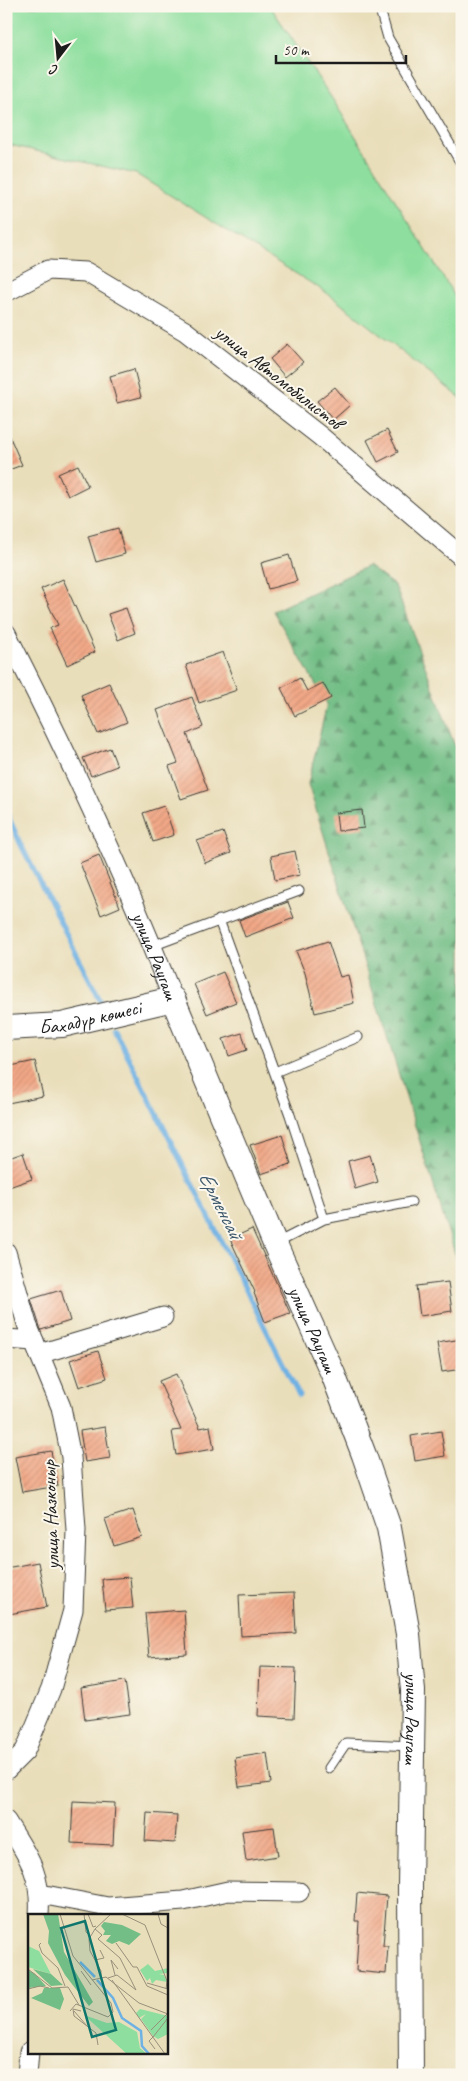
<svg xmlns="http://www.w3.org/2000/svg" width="468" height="2081" viewBox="0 0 468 2081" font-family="Caveat,sans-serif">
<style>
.grass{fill:#8edf9f;stroke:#557e5e}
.forest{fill:url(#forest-firs);stroke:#476d51}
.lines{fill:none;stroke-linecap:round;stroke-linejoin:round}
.stream{stroke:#6eb1e3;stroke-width:5}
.building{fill:url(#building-hatch)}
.service-casing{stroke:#3b3934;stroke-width:11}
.minor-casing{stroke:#3b3934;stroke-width:21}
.tertiary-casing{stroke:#3b3934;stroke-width:26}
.service{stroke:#fff;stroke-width:9}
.minor{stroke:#fff;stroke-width:19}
.tertiary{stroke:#fff;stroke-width:24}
.labels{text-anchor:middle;stroke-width:4;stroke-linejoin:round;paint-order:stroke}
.street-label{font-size:20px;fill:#1c1c1c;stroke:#fbf7ec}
.water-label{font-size:21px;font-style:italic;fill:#3d586c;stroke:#fbf7ec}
.inset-river{fill:none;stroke:#6eb1e3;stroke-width:2.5}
.inset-road{fill:none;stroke:#97907b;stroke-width:1}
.view{fill:#0f766e;fill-opacity:0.15;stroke:#0f766e;stroke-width:2.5}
.inset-edge{fill:none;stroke:#1c1c1c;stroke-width:2.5}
</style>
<defs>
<pattern id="forest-firs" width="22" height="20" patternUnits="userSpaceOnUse" patternTransform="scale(1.25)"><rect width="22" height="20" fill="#72be86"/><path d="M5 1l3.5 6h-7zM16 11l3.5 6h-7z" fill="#5d9a6d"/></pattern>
<pattern id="building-hatch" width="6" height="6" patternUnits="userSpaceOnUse" patternTransform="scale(1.25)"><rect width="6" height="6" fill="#f1a887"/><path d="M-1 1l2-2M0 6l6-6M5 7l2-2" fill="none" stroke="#ce9074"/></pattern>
</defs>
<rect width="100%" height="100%" fill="#fbf7ec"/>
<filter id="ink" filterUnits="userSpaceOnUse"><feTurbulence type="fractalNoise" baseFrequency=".02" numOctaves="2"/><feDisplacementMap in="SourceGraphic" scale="10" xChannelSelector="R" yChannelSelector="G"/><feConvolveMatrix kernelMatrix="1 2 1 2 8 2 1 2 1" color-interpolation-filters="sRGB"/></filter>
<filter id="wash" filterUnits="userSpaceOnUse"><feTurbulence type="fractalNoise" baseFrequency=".0096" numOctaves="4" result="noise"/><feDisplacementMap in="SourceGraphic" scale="20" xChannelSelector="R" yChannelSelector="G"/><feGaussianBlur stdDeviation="1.12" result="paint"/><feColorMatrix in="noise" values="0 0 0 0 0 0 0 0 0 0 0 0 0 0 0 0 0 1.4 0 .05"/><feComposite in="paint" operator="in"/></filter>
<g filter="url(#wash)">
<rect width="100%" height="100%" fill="#e9deba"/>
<path class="grass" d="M6 6H270L333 100 462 308V399L327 293 136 174 6 144Z"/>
<path class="forest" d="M368 566 395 586 462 765V1276L308 784 327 704 273 611Z"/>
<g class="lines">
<path class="stream" d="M6 811 20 843 100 1000
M114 1029 299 1395"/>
</g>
<g id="blocks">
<path class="building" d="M287 344 303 362 285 377 270 359Z
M134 369 141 397 117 403 110 376Z
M335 387 350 405 333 420 317 401Z
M6 428 22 465 6 471Z
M387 430 398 452 378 462 367 440Z
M78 465 88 486 68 496 58 474Z
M118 528 125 554 96 562 88 536Z
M289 555 297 581 268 589 261 563Z
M63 579 95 652 67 665 50 628 58 625 41 589Z
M126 608 135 633 118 640 108 614Z
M223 652 237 690 199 703 186 665Z
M300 678 307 691 323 683 331 698 295 716 281 688Z
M109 683 127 722 98 734 81 695Z
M192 697 203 727 187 734 208 790 181 799 169 766 178 763 157 710Z
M110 748 117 766 91 776 83 758Z
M164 806 174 835 153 842 143 813Z
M362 810 364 828 338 831 336 813Z
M223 832 231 853 205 863 197 841Z
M295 851 300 875 275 880 271 856Z
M99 855 120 907 101 915 80 863Z
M288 902 294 918 245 937 239 920Z
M328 941 340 977 348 975 354 1003 315 1013 305 973 296 951Z
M223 972 236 1002 207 1014 194 984Z
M242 1033 247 1050 229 1056 223 1039Z
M35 1061 43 1096 8 1103 6 1094V1067Z
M282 1135 291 1164 261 1174 250 1145Z
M23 1153 32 1179 9 1187 6 1179V1159Z
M370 1155 378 1182 355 1189 348 1161Z
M252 1229 290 1313 265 1322 254 1293 255 1292 230 1239Z
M448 1282 452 1311 420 1316 416 1286Z
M61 1290 70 1321 41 1330 31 1299Z
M462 1339V1369L442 1372 437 1343Z
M98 1351 107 1378 79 1387 70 1360Z
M176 1374 200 1428 210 1426 214 1449 176 1455 172 1431 181 1430 159 1381Z
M105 1427 110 1458 85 1462 80 1431Z
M441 1431 445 1456 415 1461 411 1436Z
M51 1451 58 1486 22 1492 15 1457Z
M133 1510 142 1537 114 1546 105 1519Z
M38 1562 47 1607 9 1614 6 1602V1568Z
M130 1577 133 1608 105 1610 102 1579Z
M294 1593 296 1633 241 1636 239 1595Z
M184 1610 187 1654 149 1657 145 1613Z
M260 1667 296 1668 294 1718 258 1716Z
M125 1681 130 1714 85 1720 81 1688Z
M267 1753 271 1783 239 1787 235 1758Z
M73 1801 115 1803 113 1845 71 1843Z
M147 1813 177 1815 175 1843 145 1841Z
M274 1827 278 1856 246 1861 242 1831Z
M357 1893 387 1896 383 1946H388L386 1974 356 1971 359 1921H355Z"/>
</g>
</g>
<g filter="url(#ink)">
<use href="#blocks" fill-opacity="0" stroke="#3b3934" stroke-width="1"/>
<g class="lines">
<g class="service-casing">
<path id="service" d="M379 6 388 38 462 165
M219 920 290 1115 324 1219
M152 946 299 891
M275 1072 358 1037
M275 1244 324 1219 411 1202
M329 1768 346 1743 412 1746"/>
</g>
<g class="minor-casing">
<g id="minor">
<path d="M6 292 48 270 86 272 185 331 320 436 462 557"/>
<path id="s1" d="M6 633C67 752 124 874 173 999"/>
<path d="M6 1252 27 1324 61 1407 71 1457 76 1530 73 1610 51 1689 25 1751 6 1770"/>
<path d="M6 1339 34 1341"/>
<path d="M39 1354 163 1317"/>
<path d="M6 1821C27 1855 42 1873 39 1915"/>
<path d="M40 1894 108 1907 183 1901 228 1891 299 1892"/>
<path d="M27 2075 29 2052"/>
</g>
</g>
<g class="tertiary-casing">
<g id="tertiary">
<path id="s2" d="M6 1028 62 1025 173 999 275 1244 333 1374 364 1455 389 1528 408 1634 413 1691 410 1886 411 2075"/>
</g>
</g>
<use href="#service" class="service"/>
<use href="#minor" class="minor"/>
<use href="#tertiary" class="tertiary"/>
</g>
</g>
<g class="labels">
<g class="street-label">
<text transform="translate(279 377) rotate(38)" y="7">улица Автомобилистов</text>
<text dy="7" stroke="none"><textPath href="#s1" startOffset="356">улица Раугаш</textPath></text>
<text dy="7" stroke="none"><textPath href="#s2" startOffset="85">Бахадүр көшесі</textPath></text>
<text dy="7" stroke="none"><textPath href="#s2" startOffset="529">улица Раугаш</textPath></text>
<text transform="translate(50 1515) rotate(-92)" y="7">улица Назконыр</text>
<text dy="7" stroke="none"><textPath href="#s2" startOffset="934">улица Раугаш</textPath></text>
</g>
<g class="water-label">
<text transform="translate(221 1205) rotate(63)" y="7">Ерменсай</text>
</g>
</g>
<g transform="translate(28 1914)">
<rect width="140" height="140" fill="#e9deba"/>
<path d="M0 32 11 37 23 60 0 53ZM56 101 79 109 91 108 109 118 112 134 119 140H99Z" fill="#8edf9f"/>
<path d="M15 0H30L36 38 65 88 61 92 37 61 20 29 21 17ZM76 8 94 11 113 20 101 31 91 27 84 30 78 27 83 21H75L77 17 73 12ZM5 55 23 60 35 71 23 72ZM0 56 6 59 18 72 0 74ZM16 74H32L36 85 32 96 3 84 14 79Z" fill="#72be86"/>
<path d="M120 50 127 57 140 54V59L131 60 136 61 139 68 128 66 124 70 122 64 119 67 112 56ZM112 95 140 102V120L130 125 125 122 113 105 118 100 111 104 108 99Z" fill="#8edf9f"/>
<path class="inset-river" d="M52 48 67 63M69 66 85 84 94 104 113 117 114 132 121 140"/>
<path class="inset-road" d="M32 0 45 42 83 89 85 98 80 103 48 90 42 97M56 0 58 18 62 22M60 0 65 13 68 12M94 0 117 11 139 67 138 75M130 0 133 10 140 14M67 15 74 21 70 25 92 44 108 76 89 61 80 64M13 29 11 31 14 39 30 54 37 72M88 29 105 53H109L119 72 140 81M67 46 76 44 72 36M0 55 24 74 40 73 51 91M53 57 63 71M87 61 83 46 90 55M73 62V57L62 37 61 25 67 15 83 0M64 66 78 63 111 89 140 100M84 66 137 140M119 69 140 75M0 75 12 72 21 74M46 97 59 112M53 97 45 95 46 102 68 119 70 131M123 116 139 100M125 123 140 104M125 123 121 127 127 135"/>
<path class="view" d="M57 7 88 116 64 123 33 14Z"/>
<rect width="140" height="140" class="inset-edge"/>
</g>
<rect width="468" height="2081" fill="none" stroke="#fbf7ec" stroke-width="25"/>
<g transform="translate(58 58) rotate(196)" stroke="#fbf7ec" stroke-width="4" paint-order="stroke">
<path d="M0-4L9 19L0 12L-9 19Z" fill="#1c1c1c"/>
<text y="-8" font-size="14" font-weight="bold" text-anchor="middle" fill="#1c1c1c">С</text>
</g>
<path d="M276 55v8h130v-8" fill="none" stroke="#1c1c1c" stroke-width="2.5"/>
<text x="283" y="55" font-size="15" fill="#1c1c1c" stroke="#fbf7ec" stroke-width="4" paint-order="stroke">50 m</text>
</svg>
